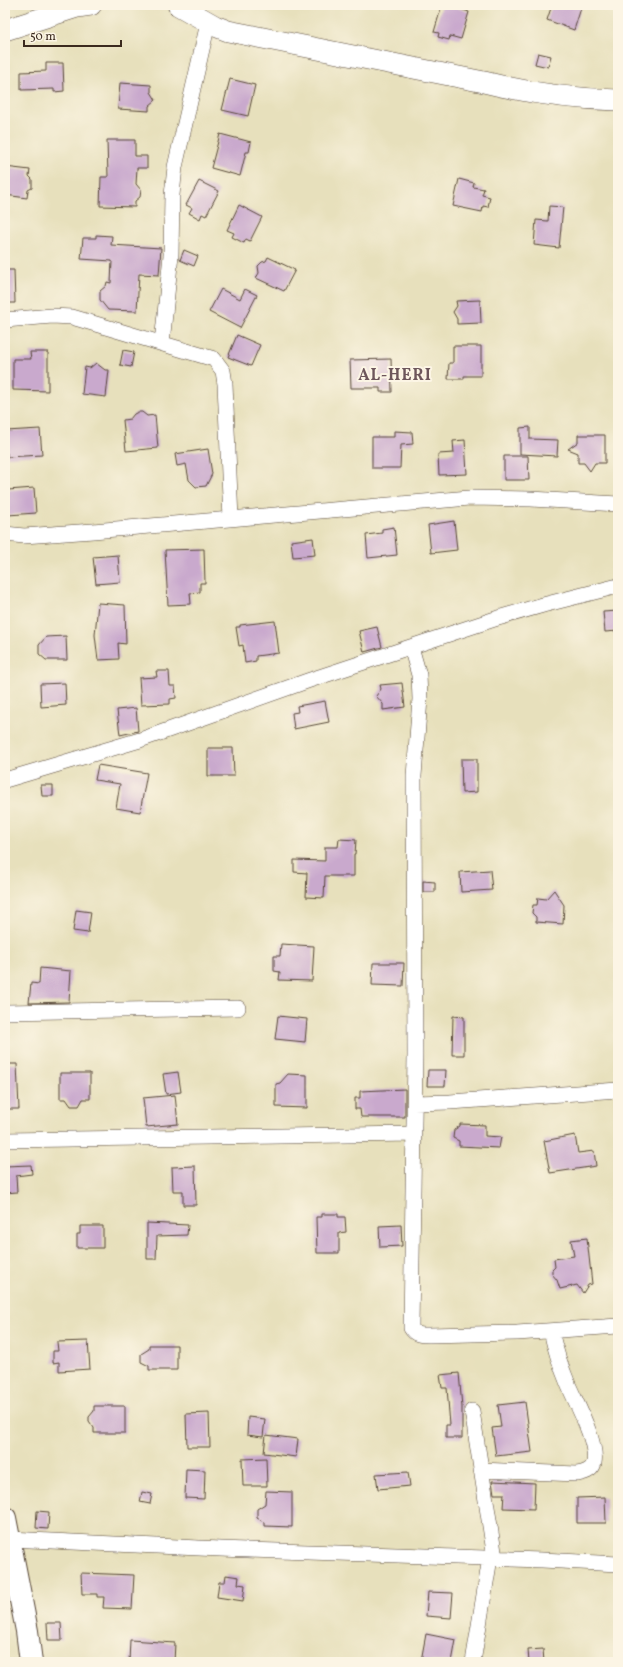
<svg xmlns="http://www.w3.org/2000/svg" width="623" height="1667" viewBox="0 0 623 1667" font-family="Vollkorn,serif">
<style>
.building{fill:#c9a9cd}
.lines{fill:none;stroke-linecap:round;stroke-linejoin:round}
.street-casing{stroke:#554536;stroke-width:16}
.secondary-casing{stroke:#554536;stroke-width:22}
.highway-casing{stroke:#554536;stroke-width:24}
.street{stroke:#fff;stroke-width:15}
.secondary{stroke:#fff;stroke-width:21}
.highway{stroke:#fff;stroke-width:22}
.labels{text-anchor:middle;stroke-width:4;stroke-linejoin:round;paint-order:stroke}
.district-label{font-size:16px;font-weight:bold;letter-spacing:1px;fill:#6d565b;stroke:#fcf5e5}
</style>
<rect width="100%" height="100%" fill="#fcf5e5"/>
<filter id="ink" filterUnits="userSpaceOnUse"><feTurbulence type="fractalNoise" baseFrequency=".025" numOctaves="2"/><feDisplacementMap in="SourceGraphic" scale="8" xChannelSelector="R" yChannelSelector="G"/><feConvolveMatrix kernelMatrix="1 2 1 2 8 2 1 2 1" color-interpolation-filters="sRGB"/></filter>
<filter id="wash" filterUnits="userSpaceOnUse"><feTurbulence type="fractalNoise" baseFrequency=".012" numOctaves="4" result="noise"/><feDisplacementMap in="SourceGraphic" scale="16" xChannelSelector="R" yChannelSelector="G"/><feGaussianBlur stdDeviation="0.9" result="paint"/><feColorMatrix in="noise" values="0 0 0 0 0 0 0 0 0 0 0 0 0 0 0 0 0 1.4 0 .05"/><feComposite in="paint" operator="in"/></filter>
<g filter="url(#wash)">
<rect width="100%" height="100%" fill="#e7e0bc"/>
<g id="blocks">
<path class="building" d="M442 5H450L469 12 461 39 450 36 449 40 438 37 439 33 434 32Z
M552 5H582L574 30 547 20Z
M538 53 551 56 548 67 535 64Z
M46 63H63L64 91 54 92V89L21 90V72L46 71Z
M230 79 255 85 248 116 222 110Z
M120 83 151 85V92L156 100 149 106V111L118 109Z
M220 134 251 142 249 152H246L240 176 211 168Z
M107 140H135V156H147V168H137L136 184 141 190 140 197 135 201V207L100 206 101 177H108Z
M5 167 30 170 29 176 32 179V188L28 190 27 198 5 195Z
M459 179 474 183 473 187 484 189 482 195 490 197 488 207 483 206 482 212 453 206Z
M199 181 219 191 206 216 202 214 200 219 189 213 192 208 186 205Z
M239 205 262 217 250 241 246 239 244 243 232 237 234 233 227 230Z
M549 206 563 207 559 248 534 245 536 220 548 221Z
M96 235 112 236 111 245 161 248 159 275 139 274 137 311 108 310 100 300V291L106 286 107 282 111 283 112 261 81 259 83 238H96Z
M184 250 198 256 194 266 180 260Z
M268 257 295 270 284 291 256 278 259 273 258 266 262 262 266 261Z
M5 270H14L15 303H5Z
M221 289 240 299 245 289 257 295 240 328 209 312Z
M480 300 481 323 457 324V319L453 312 457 306 456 301Z
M237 335 260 345 251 366 228 357Z
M453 346H481V376H464V379H448L449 363H453Z
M123 350 134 352 131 367 120 365Z
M30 352H48V391L13 390V359H31Z
M391 359 392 392H380V388H351L350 360Z
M96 363 105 370H109L106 397 82 394 85 367 90 368Z
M138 412H142L147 416 155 415 158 448 126 451 123 420 130 419 134 414Z
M530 427V439L558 440 557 456 520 454V428Z
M40 429 42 455 7 457V453L5 452 6 431Z
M394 431 412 432 413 444 401 445 400 468H372V437H394Z
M578 435H605V463H595L590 471 584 463H578V453L568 449 578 442Z
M465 440 467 474 439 475 438 454 454 453 453 441Z
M208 449 212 474 206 486 196 487 189 480 186 464 177 466 175 454Z
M504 456H528L529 480H504Z
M34 488 36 513 8 515V509L5 507V498L8 496V490Z
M454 521 457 550 431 553 428 525Z
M394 527 397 555 368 558 366 535 382 533V529Z
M313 538 315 555 293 557 291 541Z
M204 549 205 583H200V592L190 593 191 604 168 605 165 550Z
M118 555 120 582 96 584 93 557Z
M98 603 125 605 126 644 118 643 119 659 98 660 95 635Z
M618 611V631L605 632 603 612Z
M275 621 279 653 256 656V661L245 663 243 645 239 646 236 627H240V625Z
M377 627 382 647 364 652 359 631Z
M66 636 67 660H46L39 654V645L46 637Z
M156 671H169L170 686H175L176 698 170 699V704L141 705 139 678 157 677Z
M65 683 66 705 41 707 40 684Z
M402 683 405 707 383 710V704L376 696 381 689 380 685Z
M325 701 329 722 294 729 292 713 298 712 297 706Z
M136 708 138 731 120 735 117 710Z
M208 748H233L234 776H208Z
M461 759H477V792L462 793Z
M98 765 147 773 140 812 116 808 120 784 95 780Z
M41 785H53V796H42Z
M339 839 356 840 355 854H354V876H325L324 898 306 897 307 873 294 872V860L325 861V847H338Z
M490 870 492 890 461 892 460 872Z
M423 881 435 882V892H423Z
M554 890 564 905 563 924 536 922V917L532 913 533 905H537L538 898 546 899Z
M76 910 91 912 88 933 73 931Z
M281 944 314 946 312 981 279 980 280 972 274 971V956H280Z
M373 963H404L403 986 372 985Z
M40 968 71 971 69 1002 29 1003 31 983 39 984Z
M278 1016 307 1019 305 1042 275 1039Z
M453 1016 464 1017V1055H452Z
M5 1064H17L19 1109H5Z
M428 1070H446L445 1086H427Z
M178 1072 181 1092 166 1094 163 1074Z
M60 1073H90V1099H83L79 1106H71L66 1099H60Z
M288 1074 307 1075V1108L276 1107V1084L280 1083Z
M405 1089V1117H361L360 1109H355V1098H360V1091Z
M175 1095 178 1124 146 1127 143 1098Z
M460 1124 485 1125V1136L501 1137 499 1148 459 1146V1141L453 1138 454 1130 460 1126Z
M575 1135 578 1153 594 1151 596 1166 550 1173 544 1141Z
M31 1165 32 1174 16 1176 17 1192 5 1193V1166Z
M195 1166 196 1205H183V1191H173L172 1167Z
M322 1214H338V1217H345L346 1232 339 1233V1253H317L316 1217H322Z
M147 1223 188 1225 187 1235 157 1236 156 1259H147Z
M401 1225 402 1246 380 1247 379 1226Z
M80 1226H103V1248H77V1234H80Z
M587 1238 592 1284 588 1285 583 1293 577 1285 560 1289 557 1280 552 1274V1270L555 1267 554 1259 574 1256 571 1240Z
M88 1341 90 1369 59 1371V1362L53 1363V1351H58L57 1342Z
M149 1345H177V1370H149V1366L141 1362V1354L149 1349Z
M459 1373 462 1407V1438H446V1425H450L447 1388H442L440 1375Z
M525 1402 532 1452 496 1456 492 1428 501 1427 498 1405Z
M94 1406H125V1433H94V1428L89 1421V1417L94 1411Z
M209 1413 210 1447H187L186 1414Z
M248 1417 265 1419 263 1437 247 1435Z
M266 1435 298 1439 296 1457 264 1453Z
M266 1458 267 1486H243L242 1459Z
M186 1469 205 1470 204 1499 185 1498Z
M408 1472 410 1486 378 1489 376 1474Z
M492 1481 535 1483 534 1509 503 1508 504 1494H494Z
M266 1491 292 1492V1527L265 1526V1523L257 1518V1509L265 1504Z
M142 1492 152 1494 150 1504 140 1502Z
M605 1497 606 1523H577V1498Z
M37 1511 49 1512 48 1529 36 1528Z
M81 1573 134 1575 132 1609 103 1608 104 1597H97V1594H82Z
M226 1575 239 1577 238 1584 245 1585 243 1601 217 1597 219 1582H225Z
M428 1592 453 1593 451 1618 426 1616Z
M47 1623H61L62 1640H48Z
M426 1634 456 1640 452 1662 421 1661Z
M130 1640 175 1643 174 1662H129Z
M543 1649 544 1662H529L528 1650Z"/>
</g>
</g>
<g filter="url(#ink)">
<use href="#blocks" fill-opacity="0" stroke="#554536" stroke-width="1"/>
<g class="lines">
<g class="street-casing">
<path id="street" d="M5 320 52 316 72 317 214 359 223 371 225 384 231 519
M162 343 171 255 172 195 175 167 208 23
M5 534 24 536 93 531 469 498 531 499 618 504
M411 647 419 675 420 699 414 776 415 1055 411 1328C415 1335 421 1335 429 1335L517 1333 618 1326
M5 780 140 740 310 680 498 618 543 605 618 586
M5 1012 238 1008
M414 1103 450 1102 618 1090
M5 1140 413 1134
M472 1411 495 1558
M481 1470 577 1474C584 1473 592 1471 594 1463 598 1443 576 1403 568 1384 561 1367 555 1349 551 1331
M9 1539 220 1549 542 1560 618 1564
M473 1662 490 1558"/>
</g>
<g class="secondary-casing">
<path id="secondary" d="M178 5 215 26 228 31 484 82C528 93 573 99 618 100
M5 30 77 7 91 5"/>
</g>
<g class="highway-casing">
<path id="highway" d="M5 1518 27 1631 31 1662"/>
</g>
<use href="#street" class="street"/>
<use href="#secondary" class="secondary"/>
<use href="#highway" class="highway"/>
</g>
</g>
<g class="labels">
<g class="district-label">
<text x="395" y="380">AL-HERI</text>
</g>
</g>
<rect width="623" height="1667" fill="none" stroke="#fcf5e5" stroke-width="20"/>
<path d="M24 40v6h97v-6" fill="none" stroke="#3b2a1e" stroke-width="2"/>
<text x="30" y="40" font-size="12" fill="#3b2a1e" stroke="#fcf5e5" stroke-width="3" paint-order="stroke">50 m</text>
</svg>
